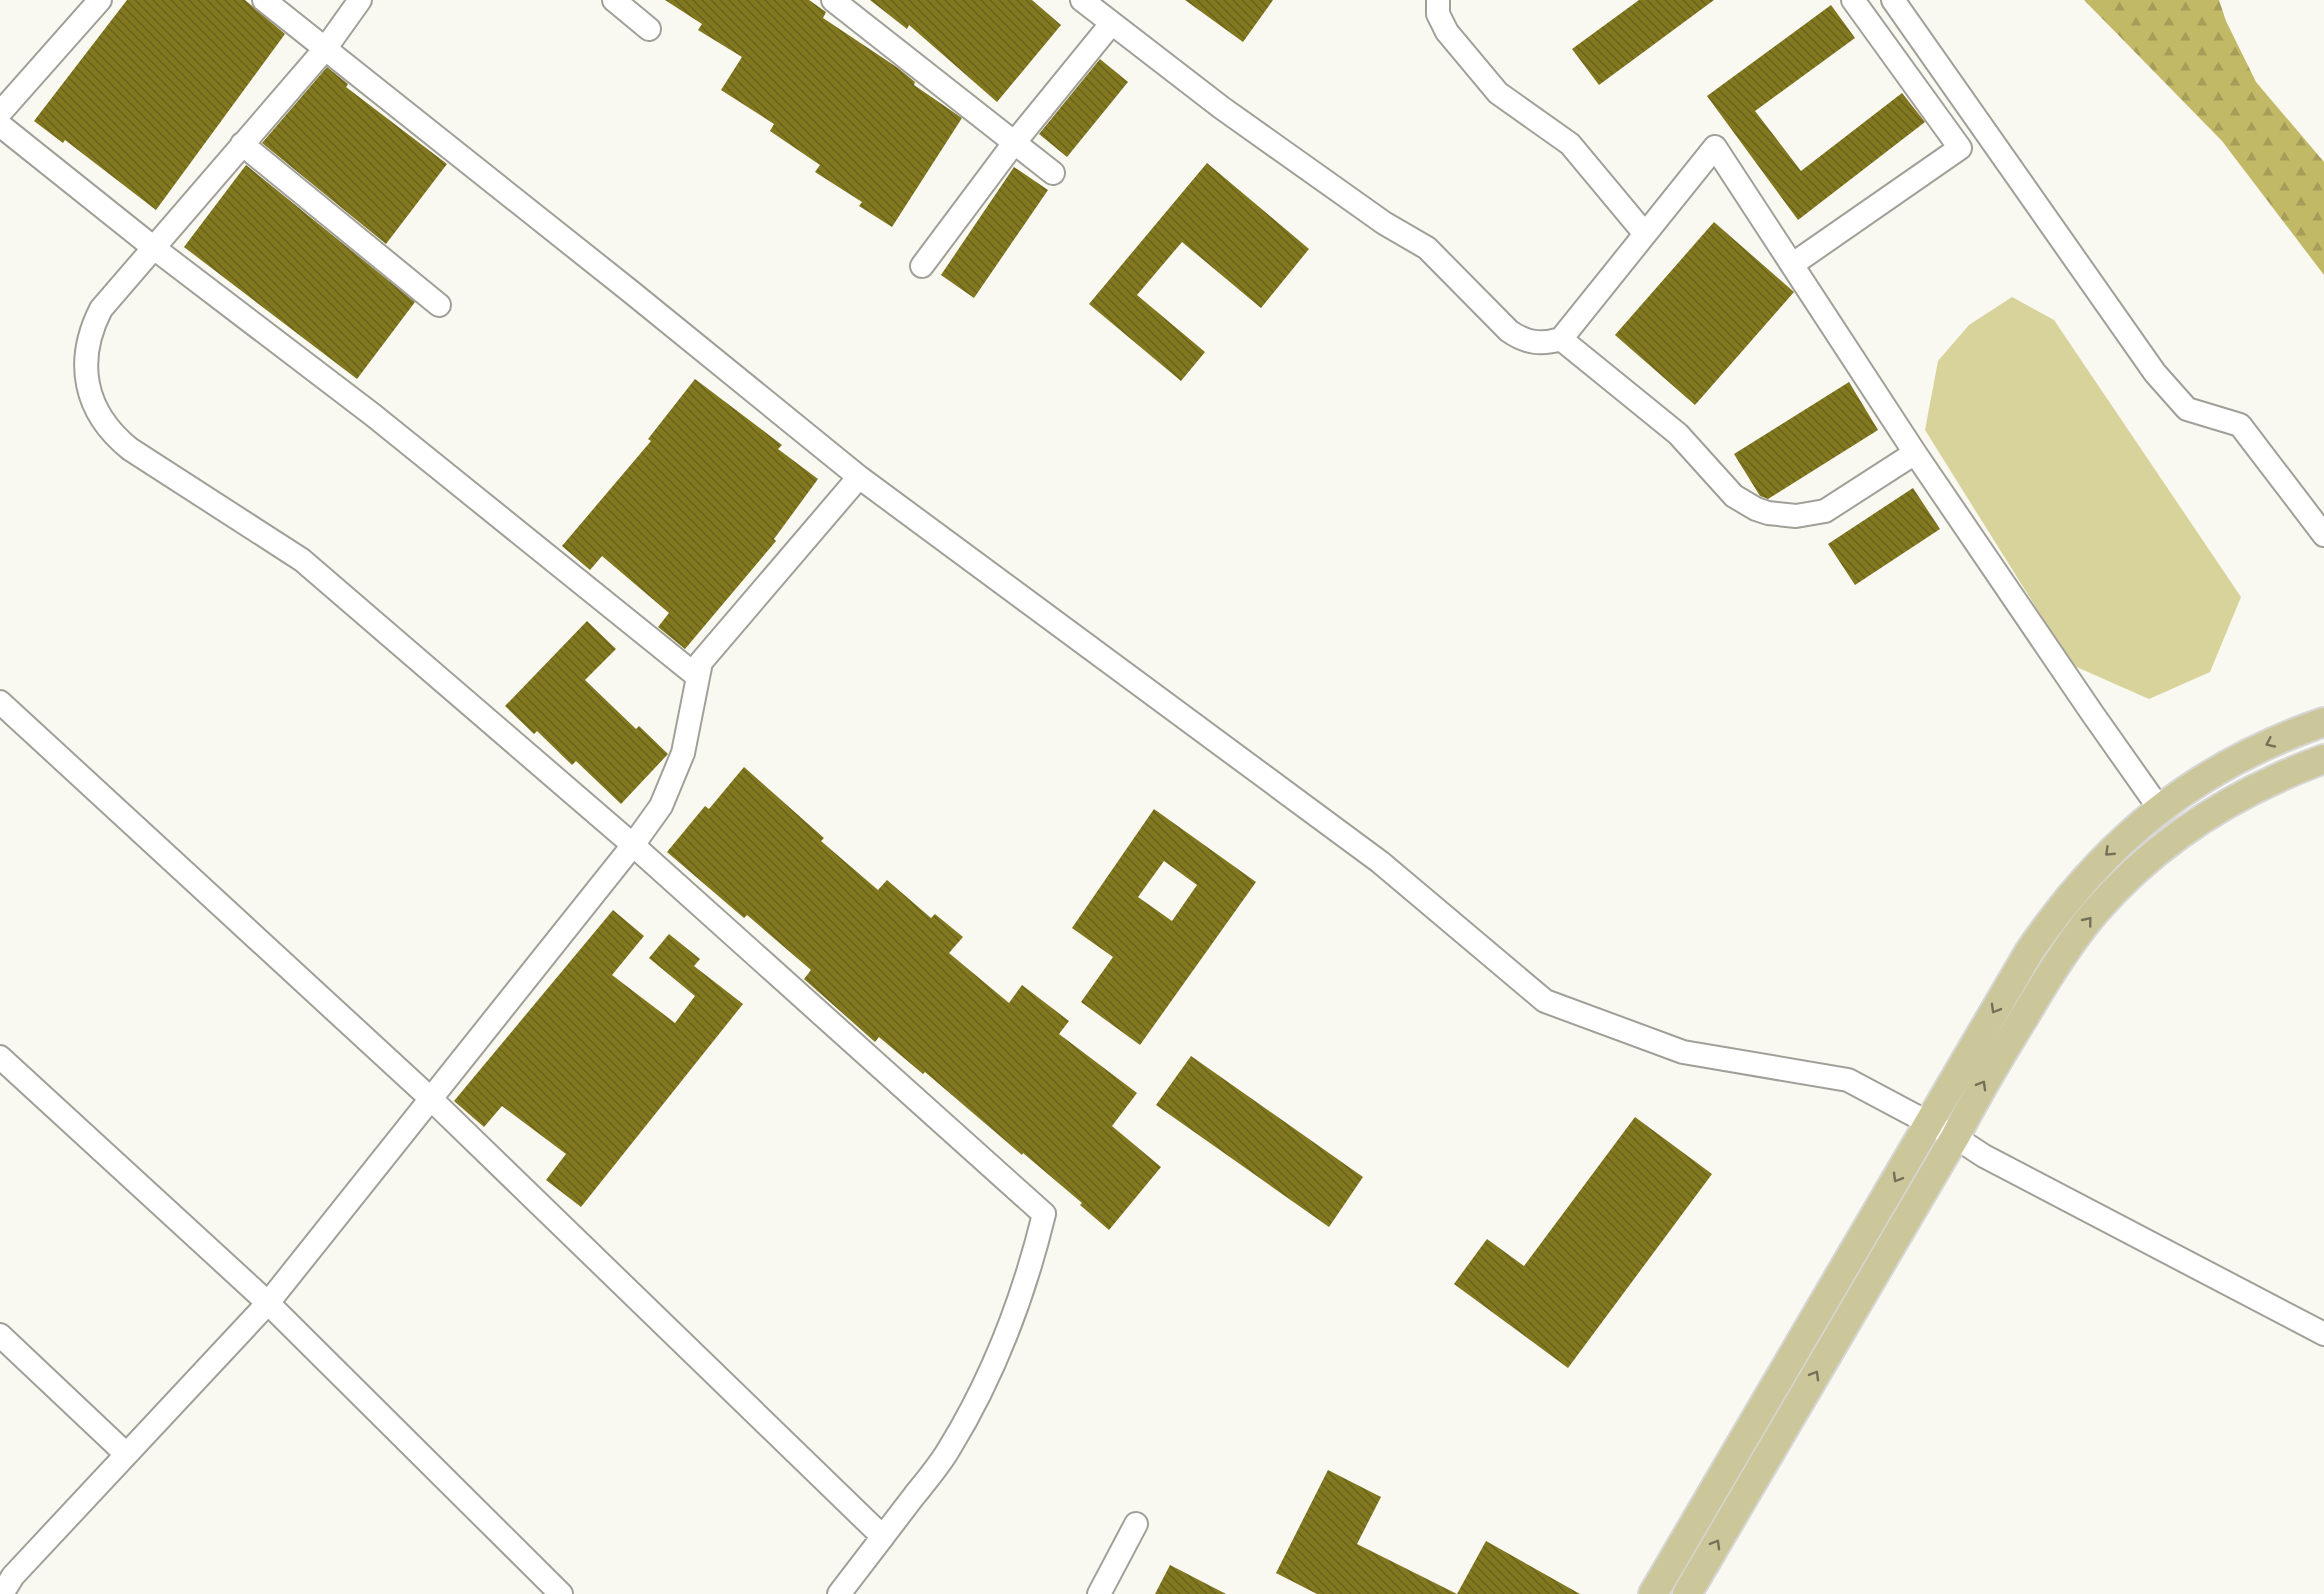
<svg xmlns="http://www.w3.org/2000/svg" width="2324" height="1594" viewBox="0 0 2324 1594" font-family="Merriweather,serif">
<style>
.forest{fill:url(#forest-firs)}
.pitch{fill:#d8d39a}
.building{fill:url(#building-back-hatch);fill-rule:evenodd}
.lines{fill:none;stroke-linecap:round;stroke-linejoin:round}
.minor-casing{stroke:#a09f98;stroke-width:26}
.major-casing{stroke:#d6d6d5;stroke-width:32}
.minor{stroke:#fff;stroke-width:22}
.major{stroke:#ccc79a;stroke-width:28}
.oneway{stroke:#747159}
</style>
<defs>
<pattern id="forest-firs" width="22" height="20" patternUnits="userSpaceOnUse" patternTransform="scale(1.5)"><rect width="22" height="20" fill="#c2b966"/><path d="M5 1l3.5 6h-7zM16 11l3.5 6h-7z" fill="#a69e58"/></pattern>
<pattern id="building-back-hatch" width="6" height="6" patternUnits="userSpaceOnUse" patternTransform="scale(1.5)"><rect width="6" height="6" fill="#817820"/><path d="M-1 5l2 2M0 0l6 6M5-1l2 2" fill="none" stroke="#69621b"/></pattern>
</defs>
<rect width="100%" height="100%" fill="#f9f8f1"/>
<path class="forest" d="M2084 0H2219L2226 21 2256 82 2324 162V275L2222 141Z"/>
<path class="pitch" d="M2012 297 2054 320 2241 597 2210 672 2149 699 2072 665 1925 430 1938 361 1969 325Z"/>
<path class="building" d="M127 0H245L285 34 156 210 65 140 63 143 34 121Z
M665 0H809L826 12 823 18 898 68 915 82 914 85 962 118 892 227 859 206 862 202 815 172 820 165 770 131 774 124 721 90 742 57 698 30 702 24Z
M870 0H1032L1061 25 997 102 909 25 907 29Z
M1185 0H1273L1243 42Z
M1639 0H1714L1599 85 1572 49Z
M1831 5 1855 38 1755 111 1801 171 1902 93 1925 122 1798 220 1707 96Z
M1100 59 1128 82 1067 157 1039 134Z
M327 67 348 84 346 87 447 164 386 244 262 143Z
M1207 163 1309 249 1261 308 1182 242 1137 295 1205 352 1181 381 1089 304Z
M246 165 415 302 357 379 184 247Z
M1014 167 1048 190 974 298 941 275Z
M1714 222 1794 292 1695 405 1615 335Z
M695 379 782 445 778 449 818 479 774 539 776 541 685 649 658 627 669 613 602 556 590 570 562 546 651 441 648 439Z
M1849 382 1878 430 1768 499 1760 496 1734 454Z
M1913 488 1940 529 1855 585 1828 544Z
M587 621 616 649 585 680 636 729 639 726 668 754 621 804 576 761 572 765 537 731 534 734 505 706Z
M744 767 824 838 821 841 878 890 887 880 931 918 935 914 963 937 949 953 1009 1003 1022 985 1069 1021 1059 1034 1137 1093 1112 1126 1161 1167 1109 1230 1080 1205 1082 1203 1023 1153 1022 1155 925 1072 923 1074 879 1037 875 1042 804 979 811 970 747 915 744 918 667 852 705 806 709 809Z
M1154 809 1256 882 1140 1045 1081 1002 1113 957 1072 928ZM1164 861 1197 885 1172 921 1138 897Z
M613 910 644 936 612 975 675 1023 695 996 649 958 669 934 700 959 694 966 743 1004 581 1207 546 1180 566 1154 502 1106 484 1127 454 1101Z
M1191 1056 1363 1177 1329 1227 1156 1105Z
M1635 1117 1712 1174 1568 1368 1454 1284 1487 1239 1524 1266Z
M1328 1470 1381 1497 1357 1544 1457 1594H1317L1276 1573Z
M1486 1541 1580 1594H1457Z
M1170 1565 1226 1594H1155Z"/>
<g class="lines">
<g class="minor-casing">
<path id="minor" d="M264 0 630 291 859 477
M360 0 325 49 101 309C74 362 84 412 130 449L302 560 633 845 1044 1214C1024 1296 994 1376 949 1449 939 1466 926 1481 914 1496 889 1529 864 1561 839 1594
M614 0 649 29
M833 0 1053 173
M1082 0 1222 108 1384 223 1427 248 1509 331C1526 343 1541 345 1561 339
M1438 0V14L1447 32 1498 93 1570 144 1645 234
M1893 0 2155 373 2187 409 2240 425 2324 535
M0 113 100 0
M0 125 154 248 373 415 698 677
M242 144 439 305
M1793 264 1960 148 1853 0
M922 266 1014 143 1111 24
M1915 453 1825 511 1796 516 1768 513 1756 509 1734 496 1678 434 1561 339 1715 147 1915 453 2092 713 2159 808
M0 702 430 1098 883 1537
M0 1057 268 1303 561 1594
M0 1335 126 1454
M2 1594 13 1576 268 1303 633 845 661 806 683 753 701 662 859 477 1380 862 1545 1001 1683 1052 1848 1080 1955 1137 1984 1156 2324 1334
M1099 1594 1136 1524"/>
</g>
<g class="major-casing">
<path id="major" d="M1653 1594 2029 952C2105 840 2196 766 2324 722
M1687 1594 1955 1137C1977 1095 2001 1054 2026 1014 2047 978 2068 944 2095 912 2156 841 2237 791 2324 759"/>
</g>
<use href="#minor" class="minor"/>
<use href="#major" class="major"/>
</g>
<defs><path id="oneway-chevron" d="M-2-3.5L2.5 0L-2 3.5" fill="none" stroke-width="1.6" stroke-linecap="round" stroke-linejoin="round" transform="scale(1.5)"/></defs>
<g class="oneway">
<use href="#oneway-chevron" transform="translate(2270 743) rotate(155)"/>
<use href="#oneway-chevron" transform="translate(2109 852) rotate(136)"/>
<use href="#oneway-chevron" transform="translate(2088 921) rotate(-51)"/>
<use href="#oneway-chevron" transform="translate(1995 1009) rotate(120)"/>
<use href="#oneway-chevron" transform="translate(1982 1085) rotate(-60)"/>
<use href="#oneway-chevron" transform="translate(1897 1178) rotate(120)"/>
<use href="#oneway-chevron" transform="translate(1815 1375) rotate(-60)"/>
<use href="#oneway-chevron" transform="translate(1716 1544) rotate(-60)"/>
</g>
</svg>
